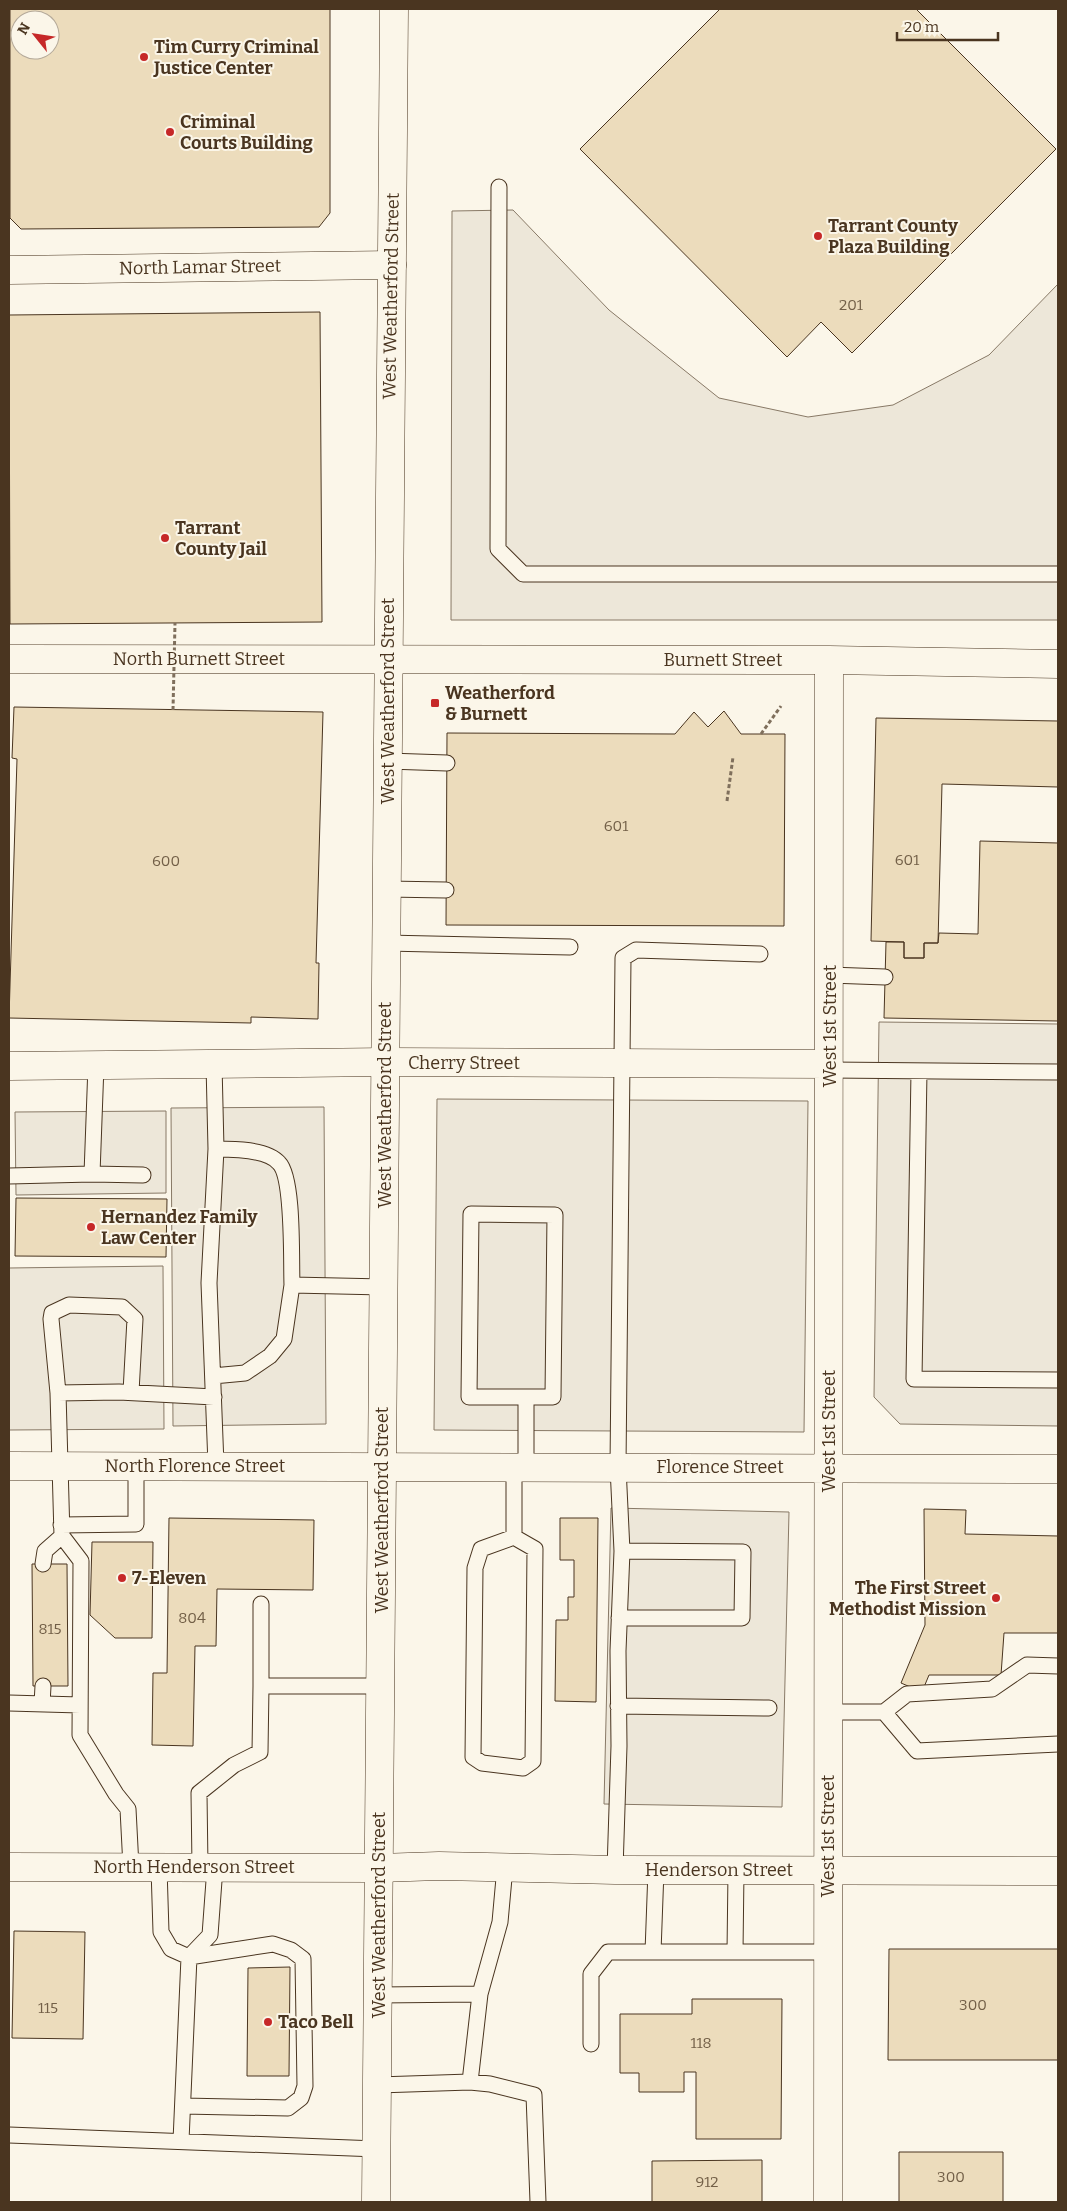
<svg xmlns="http://www.w3.org/2000/svg" width="1067" height="2211" viewBox="0 0 1067 2211" font-family="Bitter,serif">
<style>
.parking{fill:#ede7d9;stroke:#887966}
.building{fill:#ecdcbc;stroke:#4a3520;fill-rule:evenodd}
.lines{fill:none;stroke-linecap:round;stroke-linejoin:round}
.service-casing{stroke:#4a3520;stroke-width:17}
.minor-casing{stroke:#4a3520;stroke-width:29}
.secondary-casing{stroke:#4a3520;stroke-width:29}
.primary-casing{stroke:#4a3520;stroke-width:29}
.path{stroke:#7f6f5c;stroke-width:3;stroke-dasharray:4 2.5;stroke-linecap:butt}
.service{stroke:#fbf6e9;stroke-width:15}
.minor{stroke:#fbf6e9;stroke-width:28}
.secondary{stroke:#fbf6e9;stroke-width:28}
.primary{stroke:#fbf6e9;stroke-width:28}
.path-bridge{stroke:#7f6f5c;stroke-width:3;stroke-dasharray:4 2.5;stroke-linecap:butt}
.poi-dot{fill:#c62828;stroke:#fbf6e9;stroke-width:2}
.labels{text-anchor:middle;stroke-width:4;stroke-linejoin:round;paint-order:stroke}
.number-label{font-size:15px;fill:#725f47}
.poi-label{font-size:18px;font-weight:bold;fill:#4a3520;stroke:#fbf6e9;text-anchor:start}
.street-label{font-size:18px;fill:#4a3520;stroke:#fbf6e9}
</style>
<rect width="100%" height="100%" fill="#fbf6e9"/>
<path class="parking" d="M513 210 609 310 719 398 808 417 893 405 989 355 1058 284V620H451L452 211Z
M879 1022 1058 1024V1426L900 1424 874 1397Z
M437 1099 808 1101 804 1432 434 1430Z
M324 1107 326 1424 173 1426 171 1108Z
M166 1111V1193L16 1195 15 1112Z
M163 1266 164 1429 9 1430V1268Z
M611 1508 789 1512 782 1807 604 1804Z"/>
<path class="building" d="M10 9H330V213L319 227 21 229 10 218ZM20 20H50V50H20Z
M720 9H916L1056 149 852 353 821 322 787 357 580 149Z
M320 312 322 622 10 624 9 315Z
M14 707 323 712 316 963H319L318 1019 251 1017V1023L9 1018 17 759 12 758Z
M724 711 741 734H785L784 926 446 925 447 733 675 734 694 712 708 727Z
M876 718 1058 721V787L942 784 938 943H924V958H904V942L871 941Z
M980 841 1058 843V1021L884 1018 886 942H904V958H924V943H938L939 933 978 934Z
M16 1198 167 1199 166 1257 15 1256Z
M924 1509 966 1510 965 1534 1058 1536V1633H1004L1001 1675H929L922 1692 901 1683 925 1625Z
M169 1518 314 1520 313 1590 217 1589 216 1646H195L193 1746 152 1745 153 1673H167Z
M560 1518H598L596 1702 555 1701 556 1620H568V1597H574V1560H560Z
M92 1542H153L152 1638H115L90 1615Z
M32 1564H67L68 1686H33Z
M14 1931 85 1932 83 2039 12 2038Z
M889 1949H1058V2060H888Z
M290 1967 289 2076H247L248 1968Z
M692 1999H782L781 2139H696V2072H684V2092H639V2073H620V2014H692Z
M899 2152H1003V2202H899Z
M762 2160V2202H652V2161Z"/>
<g class="lines">
<g class="service-casing">
<path id="service" d="M499 187 498 549 523 574H1058
M388 761 447 763
M387 889 446 890
M386 943 570 947
M830 975 885 977
M214 1064 216 1149C233 1149 267 1149 279 1163 294 1178 291 1261 292 1285L384 1287
M830 1070 1058 1072
M919 1071 914 1379 1058 1380
M216 1149 209 1283 216 1465
M92 1174 96 1065
M9 1176 92 1174 143 1175
M471 1214 555 1215 553 1397H469Z
M213 1376 245 1373 270 1356 284 1339 292 1285
M131 1392 135 1319 122 1307 69 1305 52 1313 51 1319 58 1393 62 1536 81 1561 80 1735 116 1794 128 1809 131 1867
M58 1393 119 1392 214 1397
M514 1466V1537
M526 1467V1397
M61 1525 136 1524V1466
M514 1537 535 1549 533 1761 523 1768 482 1763 473 1757 475 1568 481 1549Z
M43 1564 45 1551 62 1536
M261 1604V1686
M619 1618H742L743 1552 622 1551
M9 1703 80 1705
M42 1704 43 1686
M618 1706 769 1708
M829 1712H884L907 1694 992 1689 1027 1665 1058 1666
M884 1712 917 1751 1058 1744
M200 1867 199 1793 234 1765 260 1752 261 1686H381
M159 1868 161 1932 171 1949 189 1957 273 1944 291 1950 303 1959 305 2086 301 2098 288 2108 183 2106
M615 1870 619 1746 618 1651 622 1551 618 1467 623 958 636 950 760 954
M653 1952 656 1870
M735 1952 736 1871
M378 1995 480 1994
M591 2044V1974L608 1952H828
M470 2082 480 1994 500 1922 505 1867
M378 2085 470 2082 490 2084 534 2095 538 2202
M9 2135 377 2149
M181 2141 189 1957 210 1935 215 1867"/>
</g>
<g class="minor-casing">
<path id="minor" d="M9 270 392 265
M9 659 829 660 1058 664
M9 1066 386 1062 829 1064
M9 1466 1058 1469
M828 2202 829 660"/>
</g>
<g class="secondary-casing">
<path id="secondary" d="M376 2202 394 9"/>
</g>
<g class="primary-casing">
<path id="primary" d="M9 1867 379 1868 439 1866 615 1870 1058 1871"/>
</g>
<path class="path" d="M761 734 781 706
M727 801 733 757"/>
<use href="#service" class="service"/>
<use href="#minor" class="minor"/>
<use href="#secondary" class="secondary"/>
<use href="#primary" class="primary"/>
<path class="path-bridge" d="M173 710 175 623"/>
</g>
<g class="poi-dot">
<circle cx="144" cy="57" r="5"/>
<circle cx="170" cy="132" r="5"/>
<circle cx="818" cy="236" r="5"/>
<circle cx="165" cy="538" r="5"/>
<rect x="430" y="698" width="10" height="10" rx="2.5"/>
<circle cx="91" cy="1227" r="5"/>
<circle cx="122" cy="1578" r="5"/>
<circle cx="996" cy="1598" r="5"/>
<circle cx="268" cy="2022" r="5"/>
</g>
<g class="labels">
<g class="number-label">
<text x="851" y="310">201</text>
<text x="616" y="831">601</text>
<text x="907" y="865">601</text>
<text x="166" y="866">600</text>
<text x="192" y="1623">804</text>
<text x="50" y="1634">815</text>
<text x="973" y="2010">300</text>
<text x="48" y="2013">115</text>
<text x="701" y="2048">118</text>
<text x="951" y="2182">300</text>
<text x="707" y="2187">912</text>
</g>
<g class="poi-label">
<text x="154" y="53">Tim Curry Criminal<tspan x="154" dy="21">Justice Center</tspan></text>
<text x="180" y="128">Criminal<tspan x="180" dy="21">Courts Building</tspan></text>
<text x="828" y="232">Tarrant County<tspan x="828" dy="21">Plaza Building</tspan></text>
<text x="175" y="534">Tarrant<tspan x="175" dy="21">County Jail</tspan></text>
<text x="445" y="699">Weatherford<tspan x="445" dy="21">&amp; Burnett</tspan></text>
<text x="101" y="1223">Hernandez Family<tspan x="101" dy="21">Law Center</tspan></text>
<text x="132" y="1584">7-Eleven</text>
<text x="986" y="1594" text-anchor="end">The First Street<tspan x="986" dy="21">Methodist Mission</tspan></text>
<text x="278" y="2028">Taco Bell</text>
</g>
<g class="street-label">
<text transform="translate(200 267) rotate(-1)" y="6">North Lamar Street</text>
<text transform="translate(391 296) rotate(-89)" y="6">West Weatherford Street</text>
<text x="199" y="665">North Burnett Street</text>
<text x="723" y="666">Burnett Street</text>
<text transform="translate(388 701) rotate(-90)" y="6">West Weatherford Street</text>
<text transform="translate(830 1026) rotate(-90)" y="6">West 1st Street</text>
<text x="464" y="1069">Cherry Street</text>
<text transform="translate(385 1105) rotate(-90)" y="6">West Weatherford Street</text>
<text transform="translate(829 1431) rotate(-90)" y="6">West 1st Street</text>
<text x="195" y="1472">North Florence Street</text>
<text x="720" y="1473">Florence Street</text>
<text transform="translate(382 1510) rotate(-90)" y="6">West Weatherford Street</text>
<text transform="translate(828 1836) rotate(-90)" y="6">West 1st Street</text>
<text x="194" y="1873">North Henderson Street</text>
<text x="719" y="1876">Henderson Street</text>
<text transform="translate(379 1915) rotate(-90)" y="6">West Weatherford Street</text>
</g>
</g>
<rect width="1067" height="2211" fill="none" stroke="#4a3520" stroke-width="20"/>
<g transform="translate(35 35) rotate(300)"><circle r="24" fill="#fbf6e9" stroke="#b4a999"/>
<path d="M0-4L9 19L0 12L-9 19Z" fill="#c62828"/>
<text y="-8" font-size="14" font-weight="bold" text-anchor="middle" fill="#4a3520">N</text>
</g>
<path d="M897 32v8h101v-8" fill="none" stroke="#4a3520" stroke-width="2.5"/>
<text x="904" y="32" font-size="15" fill="#4a3520" stroke="#fbf6e9" stroke-width="4" paint-order="stroke">20 m</text>
</svg>
